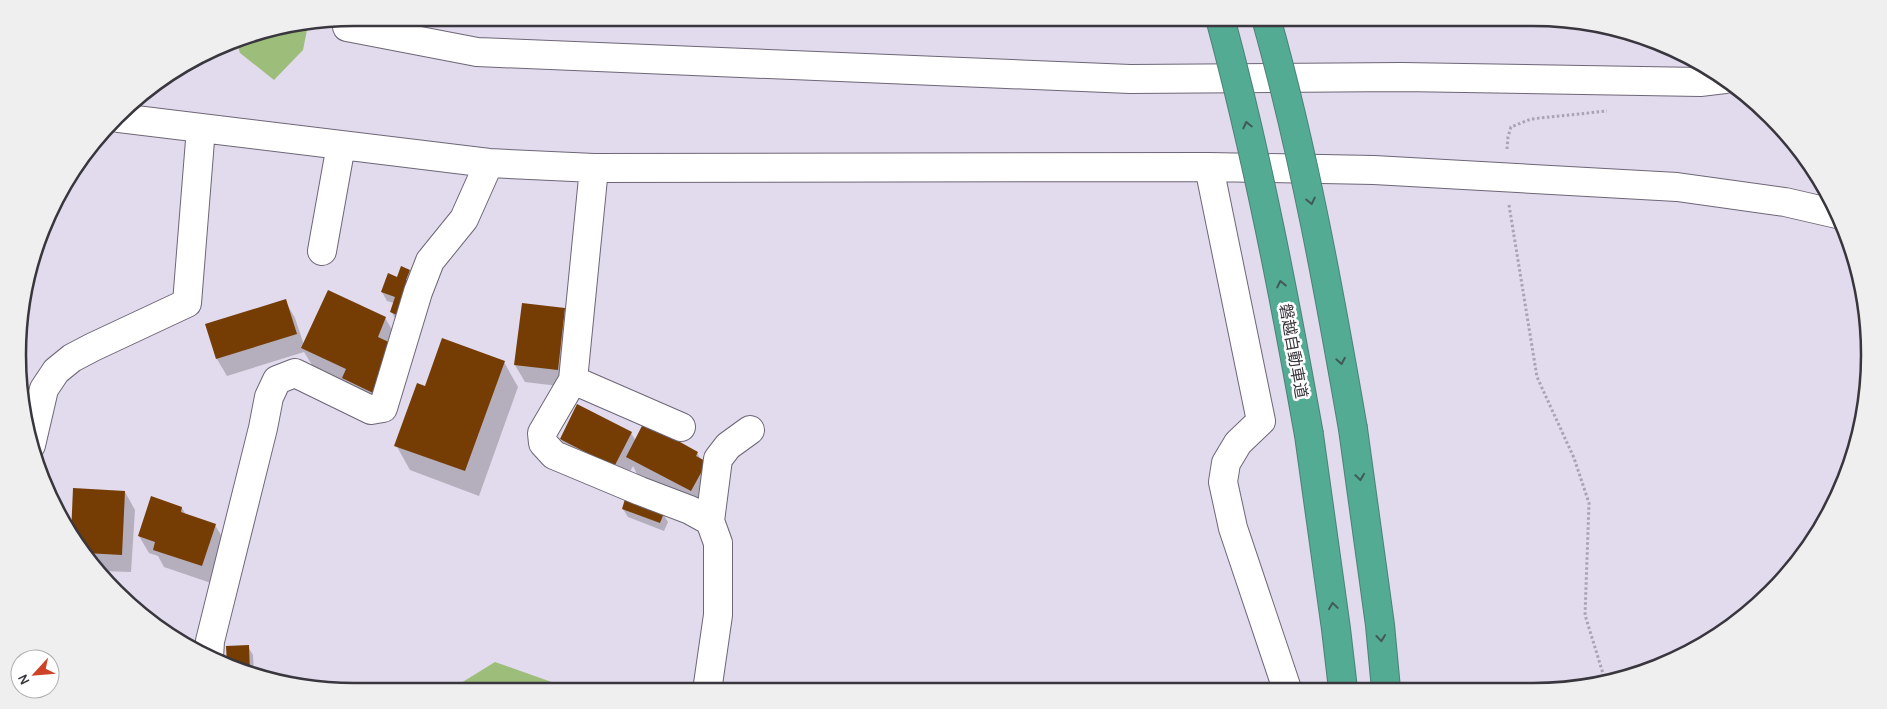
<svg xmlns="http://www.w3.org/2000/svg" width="1887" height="709" viewBox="0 0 1887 709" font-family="Karla,'Noto Sans JP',sans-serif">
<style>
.green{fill:#9dbe7b}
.shadow{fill:#0003}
.building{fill:#753d04}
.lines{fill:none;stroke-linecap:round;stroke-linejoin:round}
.minor-casing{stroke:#6d6676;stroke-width:30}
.highway-casing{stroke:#4a8276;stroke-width:30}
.path{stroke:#a9a3b2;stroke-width:3;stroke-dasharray:2.5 2.5;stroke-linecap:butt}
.minor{stroke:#fff;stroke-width:28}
.highway{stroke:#53ab94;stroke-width:28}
.highway-bridge-casing{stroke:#4a8276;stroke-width:30;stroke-linecap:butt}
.highway-bridge{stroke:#53ab94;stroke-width:28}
.oneway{stroke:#415957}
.labels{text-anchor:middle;stroke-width:5;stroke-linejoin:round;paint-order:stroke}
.street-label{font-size:16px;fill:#39363d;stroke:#fff}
.rim{fill:none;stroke:#39363d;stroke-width:2.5}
</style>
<rect width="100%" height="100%" fill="#e2daed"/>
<path class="green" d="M308 25 303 50 274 80 240 53 236 40 246 35Z
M495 662 560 685 605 682 627 691H448Z"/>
<path class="shadow" d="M410 271 415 279 396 320 391 311 394 303 387 301 382 292Z
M285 301 295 318 304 345 385 318 400 343 387 417 317 373 304 352 227 376 217 359 206 325Z
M565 309 575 327 567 387 525 382 515 365Z
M504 362 518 387 479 496 410 470 396 445 426 388Z
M631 433 636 441 697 453 702 461 706 463 701 508 637 474 633 466 624 483 571 456 561 439Z
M75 489 125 492 135 510 131 572 101 571 74 541 72 538Z
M56 507 63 508 68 516 67 528Z
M182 508 186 515 215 525 225 542 211 583 164 567 158 556 149 553 139 536Z
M623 509 663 514 668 522 664 531 628 517Z
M248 647 253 655 254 675 228 665Z"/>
<path class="building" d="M401 266 410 270 406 280 410 282 397 315 390 312 395 297 381 292 388 273 397 277Z
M328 290 386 317 378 337 395 345 373 393 342 378 346 369 301 348Z
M286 299 297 334 216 359 205 324Z
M522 303 565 308 558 370 514 365Z
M442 338 505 361 465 471 394 446 417 383 425 386Z
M577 404 632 432 614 467 560 439Z
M644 422 698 452 696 456 707 462 691 491 626 457Z
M73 488 125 491 122 555 85 553 74 541 71 535Z
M151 496 182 507 181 512 216 524 202 566 153 550 155 542 138 536Z
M625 499 664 513 660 523 622 509Z
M249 645 250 673 227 665 226 646Z"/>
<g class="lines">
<g class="minor-casing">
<path id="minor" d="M347 27 477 52 1130 79 1402 77 1700 82 1725 79
M119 118 489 163 594 168 1209 167 1374 170 1677 187 1785 202 1837 214
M1209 167 1261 421 1238 443 1226 463 1223 482 1233 528 1287 689
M594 168 573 380 542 433 543 443 554 455 640 491 690 510 710 521 718 543V615L707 691
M322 251 341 145
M573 380 681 427
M31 445 44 389 56 371 72 358 93 347 187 303 201 128
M710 521 718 459 728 446 750 430
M209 658 210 641 263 428 269 397 277 380 295 373 371 410 383 408 418 292 430 261 464 219 489 163"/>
</g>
<g class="highway-casing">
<path id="highway" d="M1353 429 1380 625 1386 689
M1309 435 1336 629 1343 689"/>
</g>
<path class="path" d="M1507 149 1508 137 1511 127 1531 119 1607 111
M1509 205 1537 377 1574 458 1589 503 1585 615 1605 680"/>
<use href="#minor" class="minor"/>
<use href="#highway" class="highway"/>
<g class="highway-bridge-casing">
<path id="highway-bridge" d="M1220 18C1257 155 1284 295 1309 435
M1266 18C1304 153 1329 291 1353 429"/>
</g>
<use href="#highway-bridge" class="highway-bridge"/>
</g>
<defs><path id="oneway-chevron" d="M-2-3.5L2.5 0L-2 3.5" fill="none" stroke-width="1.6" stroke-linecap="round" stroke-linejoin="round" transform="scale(1.25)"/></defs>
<g class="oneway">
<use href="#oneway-chevron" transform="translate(1247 125) rotate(-103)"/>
<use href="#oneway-chevron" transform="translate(1311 201) rotate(78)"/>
<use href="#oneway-chevron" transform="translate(1281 284) rotate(-102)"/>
<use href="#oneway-chevron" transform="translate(1341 361) rotate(80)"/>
<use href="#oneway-chevron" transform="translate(1360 477) rotate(82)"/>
<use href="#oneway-chevron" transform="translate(1333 606) rotate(-98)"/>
<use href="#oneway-chevron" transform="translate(1381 638) rotate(84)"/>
</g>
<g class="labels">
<g class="street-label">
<text transform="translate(1294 351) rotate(80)" y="6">磐越自動車道</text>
</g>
</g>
<path d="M0 0H1887V709H0ZM354 26H1533A328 328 0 0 1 1861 354V355A328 328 0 0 1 1533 683H354A328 328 0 0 1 26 355V354A328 328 0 0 1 354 26Z" fill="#efefef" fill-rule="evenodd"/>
<path class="rim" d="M354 26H1533A328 328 0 0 1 1861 354V355A328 328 0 0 1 1533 683H354A328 328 0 0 1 26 355V354A328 328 0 0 1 354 26Z"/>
<g transform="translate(35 674) rotate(244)"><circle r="24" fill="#ffffff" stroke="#b0afb1"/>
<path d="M0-4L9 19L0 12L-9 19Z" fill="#ce4328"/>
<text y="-8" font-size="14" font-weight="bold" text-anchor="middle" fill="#39363d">N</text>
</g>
</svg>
